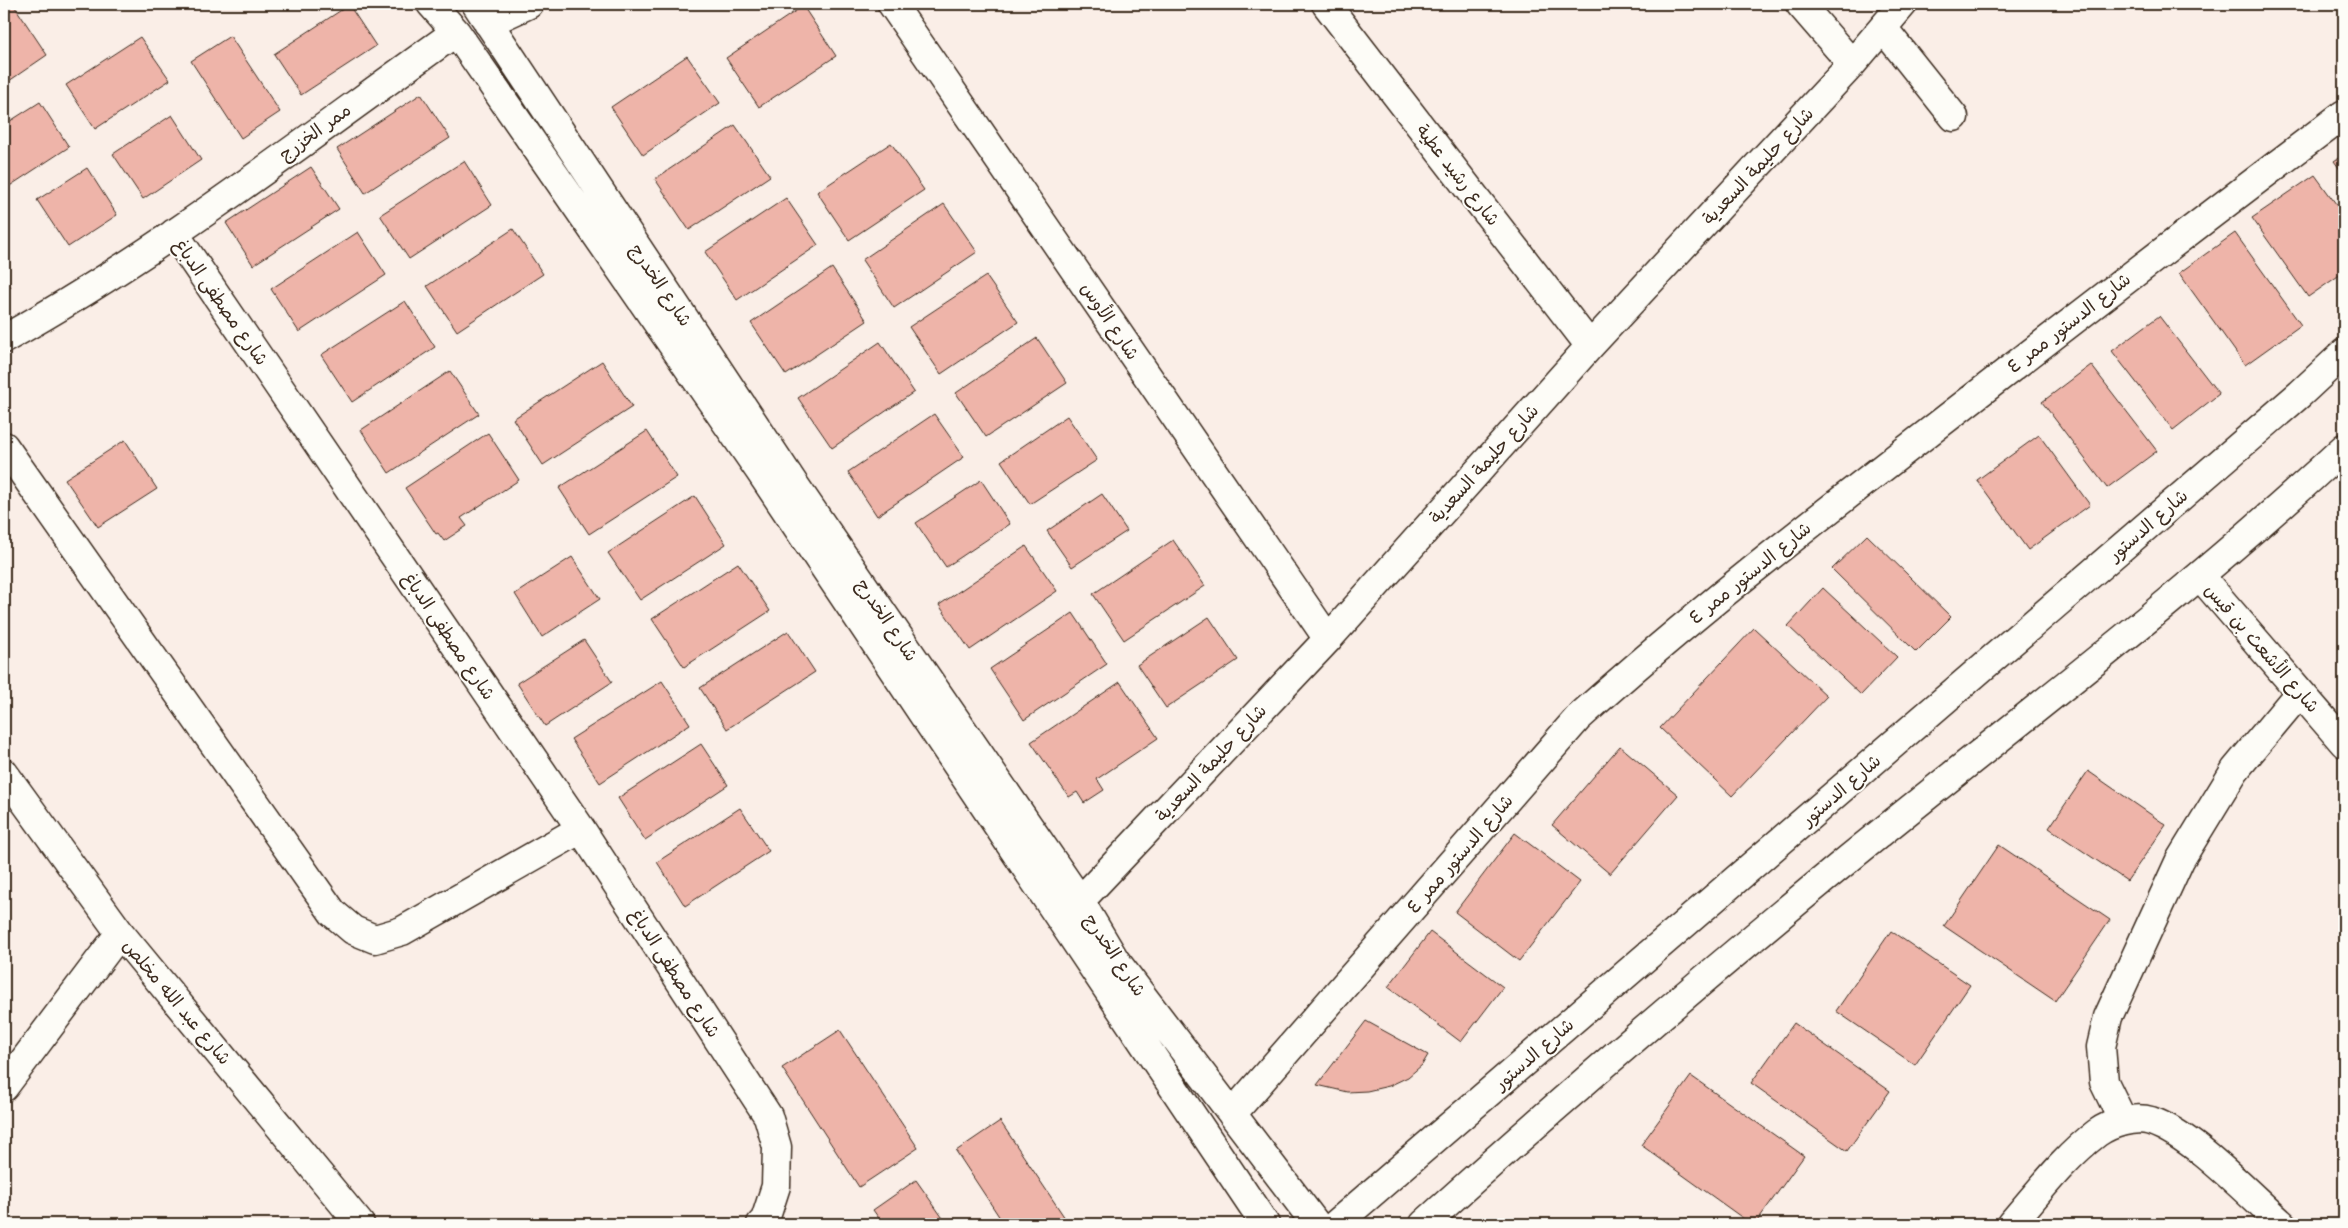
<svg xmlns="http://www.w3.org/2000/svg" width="2348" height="1228" viewBox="0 0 2348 1228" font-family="'Comic Neue','Playpen Sans Arabic',sans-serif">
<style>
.building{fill:#eeb4a9;stroke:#3b2a1e}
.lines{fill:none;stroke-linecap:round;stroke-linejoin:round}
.minor-casing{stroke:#3b2a1e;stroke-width:31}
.major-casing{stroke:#3b2a1e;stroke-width:31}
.minor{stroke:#fdfcf7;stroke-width:28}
.major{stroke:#fdfcf7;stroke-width:28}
.labels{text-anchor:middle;stroke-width:4;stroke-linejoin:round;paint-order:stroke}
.street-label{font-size:18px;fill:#3b2a1e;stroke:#fdfcf7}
</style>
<rect width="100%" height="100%" fill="#faeee7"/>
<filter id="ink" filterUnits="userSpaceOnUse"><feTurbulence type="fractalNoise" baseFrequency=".02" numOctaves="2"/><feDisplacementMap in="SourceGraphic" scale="10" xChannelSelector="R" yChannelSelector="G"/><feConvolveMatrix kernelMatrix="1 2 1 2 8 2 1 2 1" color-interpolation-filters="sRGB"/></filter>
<g filter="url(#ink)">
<path class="building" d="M4 4H13L47 55 9 81 4 73Z
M349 5 376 46 301 95 274 54Z
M803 6 836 56 759 107 726 58Z
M230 36 280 112 241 138 191 61Z
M140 37 170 80 95 129 66 85Z
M687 56 720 103 643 155 611 107Z
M421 94 450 138 365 193 337 149Z
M40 102 69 147 5 189 4 125Z
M172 115 201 160 143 199 113 154Z
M735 125 770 176 689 230 655 179Z
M891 143 924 190 849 240 817 192Z
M2344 154V175L2334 161Z
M464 161 492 205 409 259 380 215Z
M311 167 339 209 253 265 226 223Z
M87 168 117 215 68 247 37 200Z
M2315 175 2344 215V272L2308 297 2252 218Z
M786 198 818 245 737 300 705 252Z
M944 204 977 252 894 308 862 260Z
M513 229 543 274 457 331 427 286Z
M358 232 386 275 299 332 271 289Z
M2235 233 2301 325 2245 365 2179 273Z
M832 268 867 321 786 375 751 323Z
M4 275 11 287 4 292Z
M986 276 1018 322 941 374 909 327Z
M405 301 435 347 352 402 321 355Z
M2159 316 2219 394 2173 430 2112 351Z
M1037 338 1067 383 986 437 956 393Z
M880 342 914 392 832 448 798 398Z
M602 361 632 407 543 465 513 419Z
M2091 365 2157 451 2107 488 2042 402Z
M450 371 479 414 389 473 361 430Z
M934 414 964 457 877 516 848 472Z
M1067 416 1097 460 1030 504 1001 461Z
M647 431 677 477 589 534 559 488Z
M488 433 519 480 461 518 467 526 444 541 438 533 436 534 405 488Z
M2039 435 2090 505 2028 550 1977 480Z
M125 440 157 489 98 527 65 479Z
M981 480 1010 524 946 567 916 523Z
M1102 494 1127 531 1072 567 1047 531Z
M695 496 726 544 640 600 608 553Z
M1867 535 1951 617 1916 652 1832 569Z
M1173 540 1205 586 1124 640 1093 594Z
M1026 546 1057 591 970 650 939 605Z
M572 557 600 599 542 637 515 594Z
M738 563 770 611 684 667 652 619Z
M1823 588 1897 657 1861 695 1788 626Z
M1073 613 1107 664 1024 720 990 669Z
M1209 617 1238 660 1166 708 1137 665Z
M1754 628 1827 696 1732 796 1660 728Z
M788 631 815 672 727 729 700 688Z
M584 640 612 682 545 726 517 683Z
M662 681 690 724 600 783 571 739Z
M1120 682 1158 738 1097 779 1104 790 1084 803 1077 792 1069 797 1031 742Z
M701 744 728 785 645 840 618 798Z
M1620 746 1678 795 1610 874 1552 825Z
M2088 771 2166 825 2127 881 2049 828Z
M740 808 769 851 685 906 657 862Z
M1515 833 1580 882 1519 961 1455 912Z
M1999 845 2110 920 2055 1001 1944 926Z
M1891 931 1970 985 1915 1065 1836 1011Z
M1430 932 1503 987 1461 1042 1388 987Z
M1366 1021 1428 1055 1422 1065 1408 1077 1389 1086 1367 1091 1347 1092 1317 1085Z
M1794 1023 1890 1091 1847 1151 1751 1083Z
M840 1030 918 1148 859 1187 782 1068Z
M1691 1076 1804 1156 1755 1224H1751L1641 1145Z
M1000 1121 1069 1224H1004L956 1151Z
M916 1180 947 1224H883L873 1210Z"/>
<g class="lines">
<g class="minor-casing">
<path id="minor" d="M431 4 456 32 759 470 1265 1224
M476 4 794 484 1080 901 1115 960 1316 1224
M892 4 1328 639
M1326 4 1590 346
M1800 4 1852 64
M488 23 529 4
M1883 28 1954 117
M174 233 581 829 768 1116 777 1147 776 1186 765 1220 761 1224
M4 339C163 251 308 137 456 32
M4 446 333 913 353 930 375 939 402 931 581 829
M2200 576 2344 743
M4 773 120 933 360 1224
M1066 913 1080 901 1328 639 1590 346 1852 64 1903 4
M4 1087 120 933
M1232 1114 1578 718C1689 618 1806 527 1924 436 2063 328 2203 220 2344 114
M2123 1121 2104 1082 2101 1047 2108 1017 2180 860 2235 770 2300 692
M2011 1224C2038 1193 2064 1158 2097 1133 2111 1123 2134 1116 2151 1121 2193 1135 2248 1194 2282 1224"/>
</g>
<g class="major-casing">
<path id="major" d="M1336 1224 2300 394 2344 353
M1424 1224C1560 1101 1699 982 1841 865 2010 727 2185 597 2344 448"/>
</g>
<use href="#minor" class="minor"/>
<use href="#major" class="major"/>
</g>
</g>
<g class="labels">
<g class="street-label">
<text transform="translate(315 132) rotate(-36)" y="6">ممر الخزرج</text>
<text transform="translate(1758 166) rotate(-47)" y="6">شارع حليمة السعدية</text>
<text transform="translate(1458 175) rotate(52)" y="6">شارع رشيد عطية</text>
<text transform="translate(661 285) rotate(56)" y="6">شارع الخدرج</text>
<text transform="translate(221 302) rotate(55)" y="6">شارع مصطفى الدباغ</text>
<text transform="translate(1110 321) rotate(56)" y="6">شارع الأوس</text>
<text transform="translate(2069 323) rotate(-38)" y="6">شارع الدستور ممر ٤</text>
<text transform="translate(1484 464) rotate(-48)" y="6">شارع حليمة السعدية</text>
<text transform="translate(2148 525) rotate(-41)" y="6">شارع الدستور</text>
<text transform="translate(1750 573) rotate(-39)" y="6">شارع الدستور ممر ٤</text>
<text transform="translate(887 620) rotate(56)" y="6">شارع الخدرج</text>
<text transform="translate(449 636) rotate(56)" y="6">شارع مصطفى الدباغ</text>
<text transform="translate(2262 648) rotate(49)" y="6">شارع الأشعث بن قيس</text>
<text transform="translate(1211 763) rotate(-47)" y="6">شارع حليمة السعدية</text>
<text transform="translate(1841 790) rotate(-41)" y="6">شارع الدستور</text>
<text transform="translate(1460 854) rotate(-49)" y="6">شارع الدستور ممر ٤</text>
<text transform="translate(1115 955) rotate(56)" y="6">شارع الخدرج</text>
<text transform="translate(675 973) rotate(57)" y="6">شارع مصطفى الدباغ</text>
<text transform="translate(177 1002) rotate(50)" y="6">شارع عبد الله مخلص</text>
<text transform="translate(1534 1054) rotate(-41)" y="6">شارع الدستور</text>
</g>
</g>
<rect width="2348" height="1228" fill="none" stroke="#fdfcf7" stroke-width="20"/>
<rect x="10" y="10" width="2328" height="1208" fill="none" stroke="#3b2a1e" stroke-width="2" filter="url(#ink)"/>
</svg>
